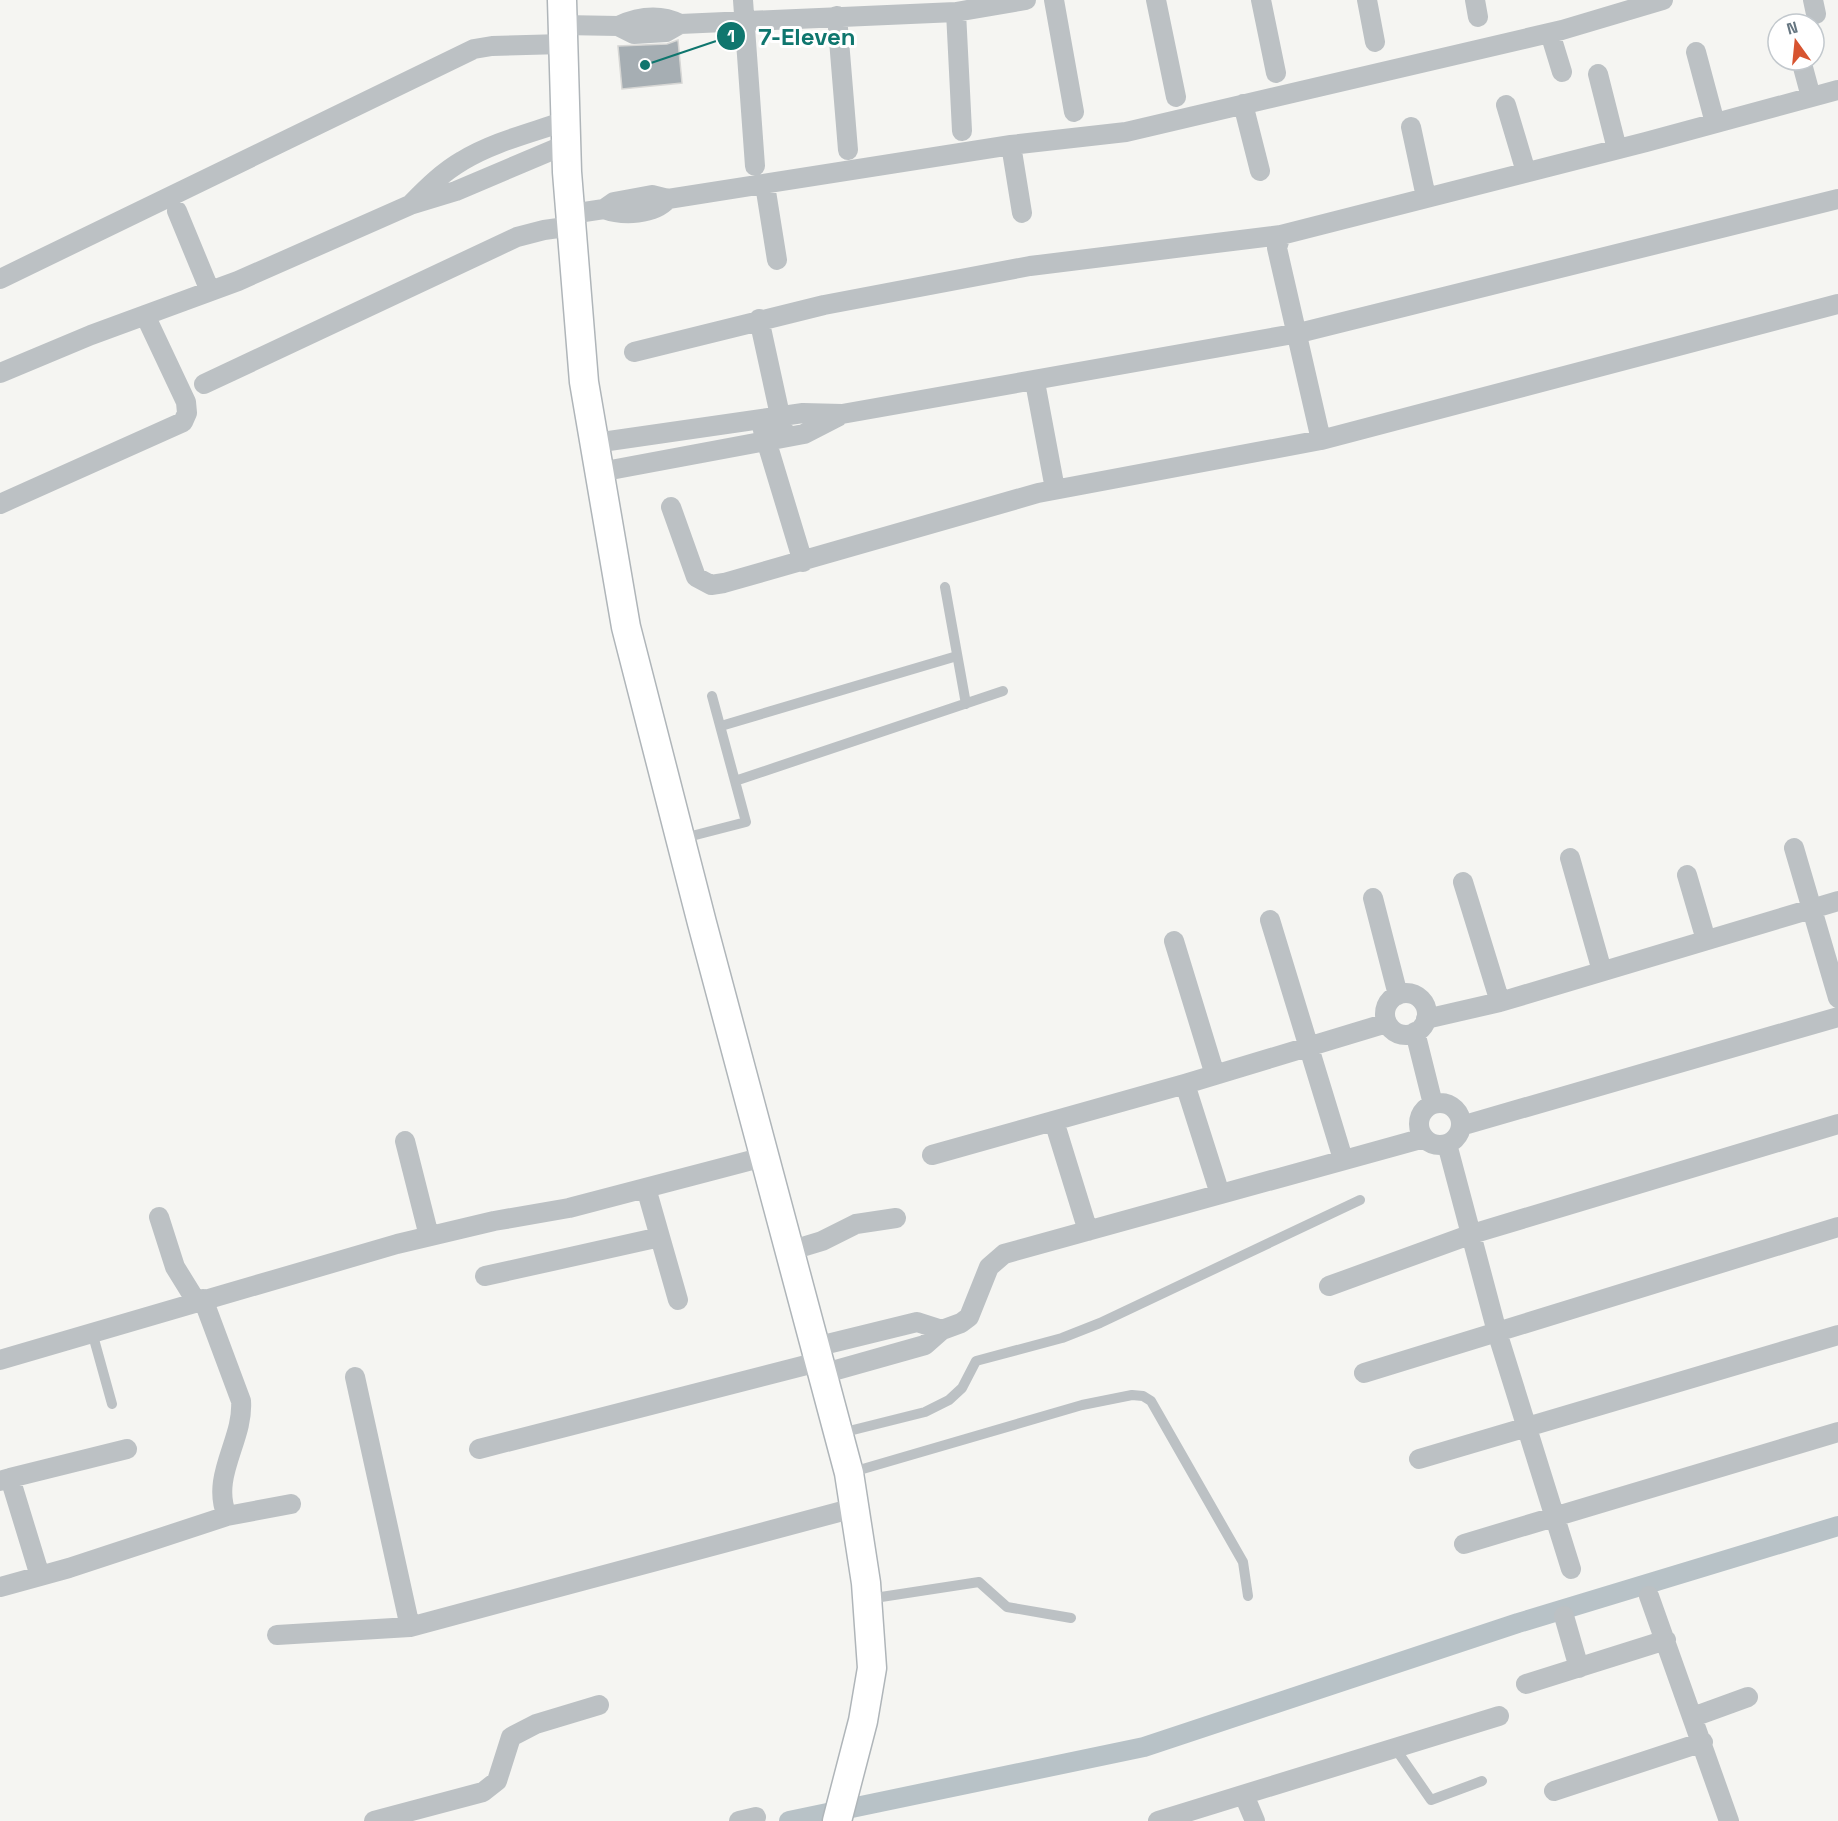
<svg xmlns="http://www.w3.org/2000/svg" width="1838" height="1821" viewBox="0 0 1838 1821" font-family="'Space Grotesk',sans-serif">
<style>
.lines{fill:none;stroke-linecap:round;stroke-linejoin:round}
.canal{stroke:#b8c2c7;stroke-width:20}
.building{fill:#a6aeb3;stroke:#d7d7d5;stroke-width:1.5}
.secondary-casing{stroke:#afb5b9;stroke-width:31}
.lane{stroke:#bcc1c4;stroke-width:10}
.street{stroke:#bcc1c4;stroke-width:20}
.secondary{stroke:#fff;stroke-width:28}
.leader{fill:none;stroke:#0f766e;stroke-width:2}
.callout-dot{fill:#0f766e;stroke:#fff;stroke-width:2}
.mark-label{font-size:18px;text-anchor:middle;font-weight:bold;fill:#fff}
.callout-label{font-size:24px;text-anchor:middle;font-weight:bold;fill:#0f766e;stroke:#fff;stroke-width:6;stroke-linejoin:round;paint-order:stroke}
</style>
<rect width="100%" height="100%" fill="#f5f5f2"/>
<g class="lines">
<path class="canal" d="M789 1821 1144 1747 1518 1623 1838 1526"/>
</g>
<path class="building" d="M678 40 682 83 622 89 618 46 667 44Z"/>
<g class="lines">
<g class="secondary-casing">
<path id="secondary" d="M562 0 567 172 584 382 626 627 702 923 849 1473 866 1583 872 1668 863 1721 837 1821"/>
</g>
<path class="lane" d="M945 587 966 704
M721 726 957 656
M735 781 1003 691
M680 839 746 822 712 696
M92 1332 112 1404
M841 1433 925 1412 949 1400 962 1388 976 1361 1062 1338 1100 1323 1360 1200
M849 1473 1082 1405 1132 1395 1143 1396 1151 1401 1243 1562 1248 1596
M868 1599 979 1582 1007 1607 1071 1618
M1395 1748 1431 1800 1482 1781"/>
<path class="street" d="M743 0 755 166
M1054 0 1074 112
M1156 0 1176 97
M1261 0 1276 73
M1367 0 1375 42
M1475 0 1478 17
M1813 0 1816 14
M956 12 962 131
M837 16 848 150
M563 25 618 26 634 34 666 32 680 24 956 12 1026 0
M618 26C638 17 660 14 680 24
M1550 33 1562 72
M1696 52 1715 123
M1801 60 1811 97
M1598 74 1617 149
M1243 104 1260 171
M1506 105 1526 172
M1411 127 1426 197
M1011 145 1022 213
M765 185 777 260
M412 203C428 187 443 172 462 161 493 142 531 133 565 121
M604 209C623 216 654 215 668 199
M177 211 210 291
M571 214 604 209 614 202 652 195 668 199 1011 145 1126 132 1562 30 1663 0
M0 279 474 49 492 46 563 44
M759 319 783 429
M634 352 824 305 1030 266 1281 235
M0 373 91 335 238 281 410 205 456 191 567 144
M1035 382 1055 489
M204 384 517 237 544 230 573 226
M763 430 803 562
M1321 440 1277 248 1281 235 1646 142 1838 90
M595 443 803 413 842 414 1299 333 1838 199
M600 472 804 434 839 416
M0 504 183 422 187 413 186 402 145 315
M671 507 696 577 711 585 724 583 1038 493 1321 440 1838 304
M1794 848 1838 998
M1570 858 1602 971
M1687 875 1706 940
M1463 882 1500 1002
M1373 898 1398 995
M1270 920 1343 1159
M1174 941 1215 1075
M1385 1014a21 21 0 1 1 42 0a21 21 0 1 1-42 0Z
M1426 1019 1500 1002 1838 901
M1415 1032 1433 1104
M1185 1084 1220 1194
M1419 1124a21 21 0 1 1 42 0a21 21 0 1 1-42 0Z
M1054 1121 1088 1231
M1461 1126 1838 1017
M405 1141 429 1236
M1447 1144 1497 1332 1571 1569
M932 1155 1185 1084 1387 1023
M646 1188 678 1300
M159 1217 175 1267 196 1301
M789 1251 822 1241 856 1224 896 1218
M485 1276 660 1237
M1329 1286 1472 1234 1838 1124
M815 1347 917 1322 942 1330
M0 1360 397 1244 494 1221 569 1208 764 1157
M1364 1373 1838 1227
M822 1374 925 1345 942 1330 961 1323 969 1317 989 1267 1004 1254 1424 1138
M355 1377 410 1627
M479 1449 818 1362
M1419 1459 1838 1335
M10 1478 127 1449
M0 1481 10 1478 40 1576
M227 1516 291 1504
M1464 1544 1838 1432
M0 1587 69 1568 227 1516C210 1476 244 1440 241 1401L203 1299
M1649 1596 1729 1821
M1564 1616 1579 1668
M277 1635 410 1627 854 1508
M1526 1684 1666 1640
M1693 1717 1748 1697
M1554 1791 1703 1742
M1244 1795 1255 1821
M374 1821 483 1792 497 1781 511 1737 536 1724 599 1705
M739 1821 756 1817
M1158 1821 1499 1716"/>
<use href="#secondary" class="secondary"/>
</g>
<path class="leader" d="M645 65L731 36"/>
<g class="callout-dot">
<circle cx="645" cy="65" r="6"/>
<circle cx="731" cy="36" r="15"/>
</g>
<g class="mark-label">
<text x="731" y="42">1</text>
</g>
<g class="callout-label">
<text x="807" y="45">7-Eleven</text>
</g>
<g transform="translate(1796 42) rotate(345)"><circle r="28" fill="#ffffff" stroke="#c2c8cd" stroke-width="1.5"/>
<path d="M0-4.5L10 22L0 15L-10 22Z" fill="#d75430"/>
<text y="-9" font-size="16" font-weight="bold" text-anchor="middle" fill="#667681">N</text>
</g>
</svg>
